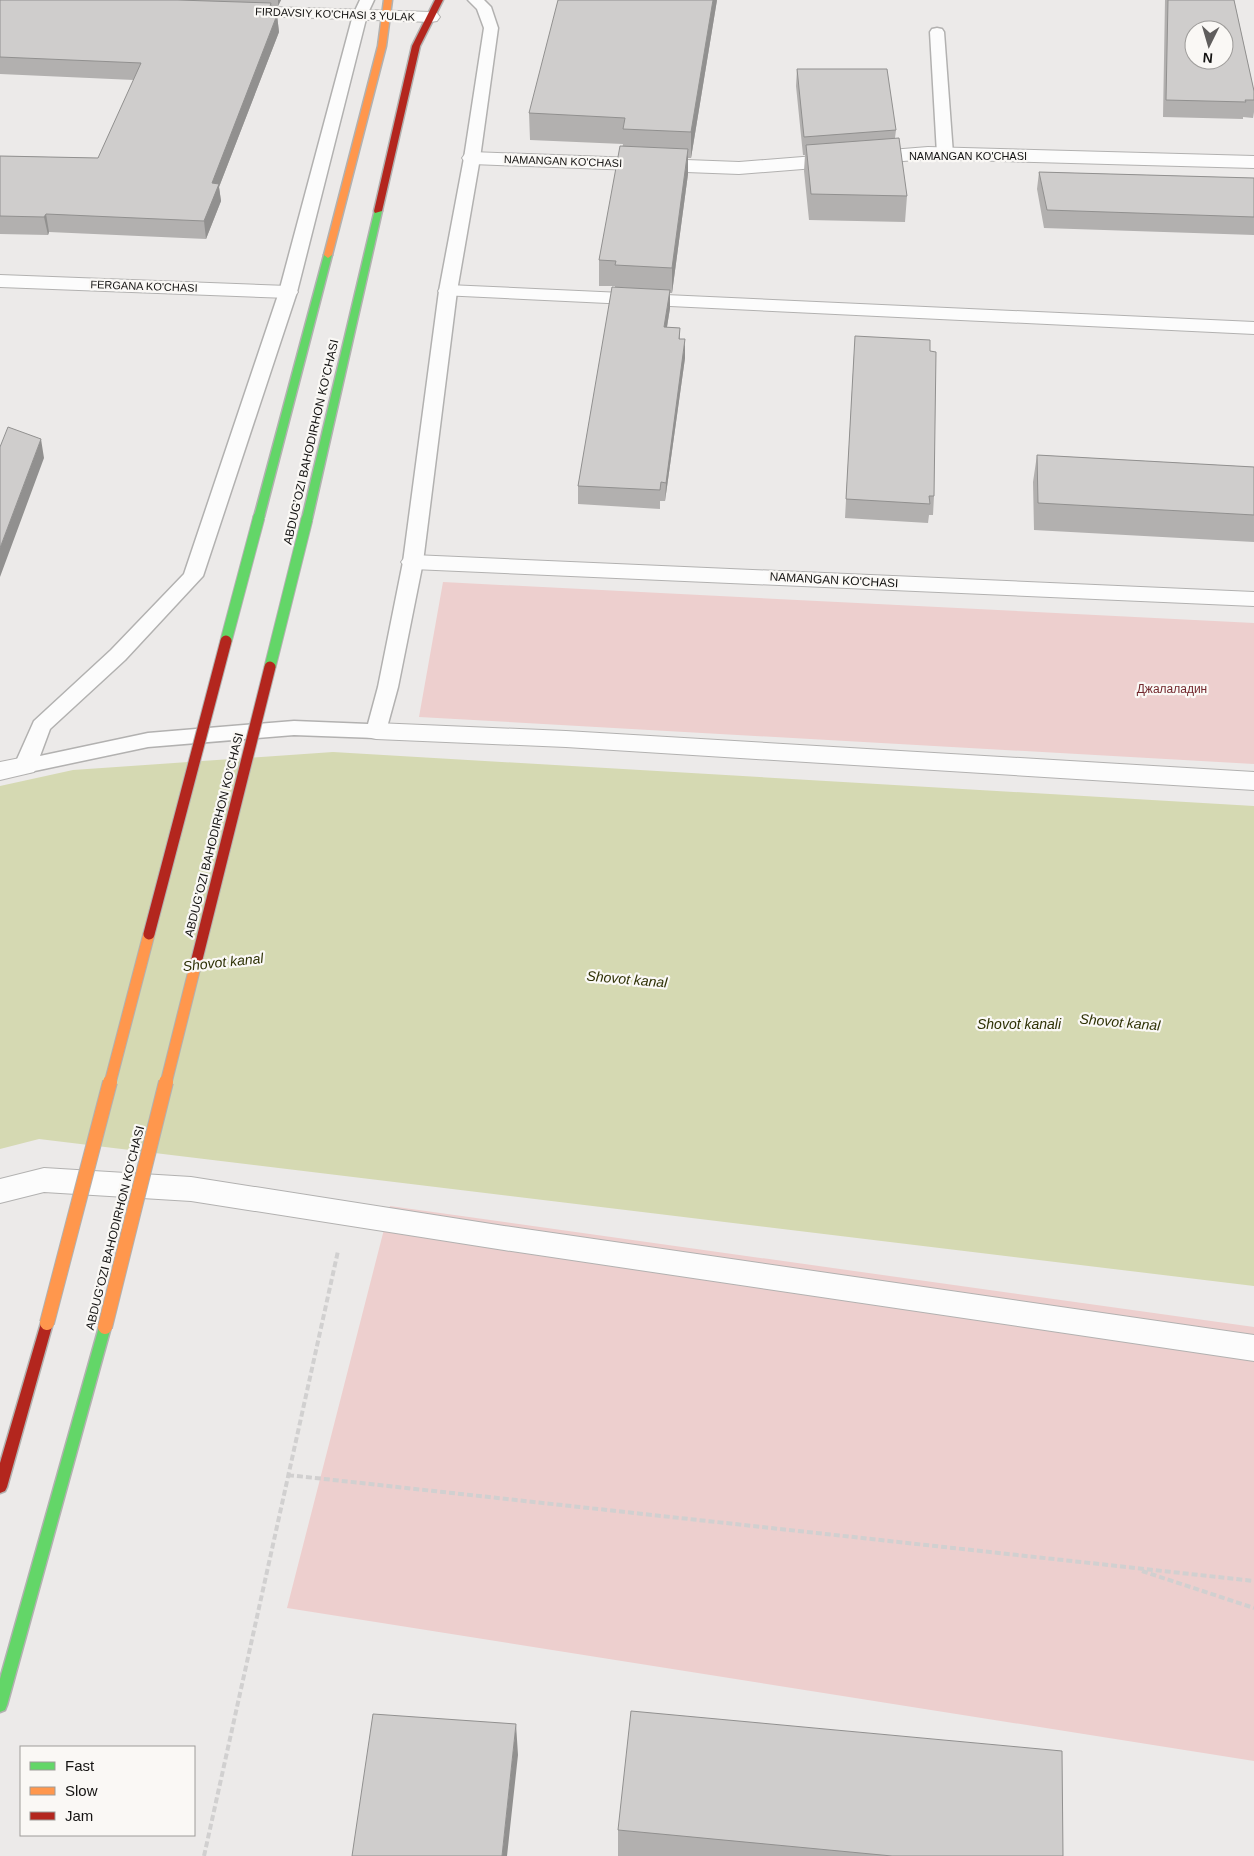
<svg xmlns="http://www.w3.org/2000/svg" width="1254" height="1856" viewBox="0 0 1254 1856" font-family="Arial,sans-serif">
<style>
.green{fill:#edcfce}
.water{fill:#d5d9b2}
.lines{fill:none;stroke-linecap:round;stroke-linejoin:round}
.lane-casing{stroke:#b2b1b0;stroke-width:3}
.street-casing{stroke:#b2b1b0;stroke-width:2}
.fast-casing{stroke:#b2b1b0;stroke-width:3}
.slow-casing{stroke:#b2b1b0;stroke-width:3}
.jam-casing{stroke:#b2b1b0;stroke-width:3}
.path{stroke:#d1d0d0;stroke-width:4;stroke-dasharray:6 3;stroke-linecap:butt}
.lane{fill:#fcfcfc;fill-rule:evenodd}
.street{fill:#fcfcfc;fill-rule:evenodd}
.fast{fill:#63d668;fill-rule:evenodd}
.slow{fill:#ff974d;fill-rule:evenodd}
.jam{fill:#b3261e;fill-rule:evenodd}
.fast-bridge-casing{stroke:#b2b1b0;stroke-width:13;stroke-linecap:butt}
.slow-bridge-far1-casing{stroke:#b2b1b0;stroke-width:13;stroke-linecap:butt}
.slow-bridge-casing{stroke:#b2b1b0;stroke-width:16;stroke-linecap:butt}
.jam-bridge-casing{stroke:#b2b1b0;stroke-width:13;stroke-linecap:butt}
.fast-bridge{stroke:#63d668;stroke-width:11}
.slow-bridge-far1{stroke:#ff974d;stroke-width:11}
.slow-bridge{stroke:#ff974d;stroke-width:14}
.jam-bridge{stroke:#b3261e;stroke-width:11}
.wall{fill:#b2b0af}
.shaded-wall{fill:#91908f}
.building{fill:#cfcdcc;stroke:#91908f;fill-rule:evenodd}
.labels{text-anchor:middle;stroke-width:4.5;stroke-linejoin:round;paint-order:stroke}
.far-street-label{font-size:11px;fill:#141312;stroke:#faf8f5}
.street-label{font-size:12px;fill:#141312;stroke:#faf8f5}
.park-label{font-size:12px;fill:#73292e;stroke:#faf8f5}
.water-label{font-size:14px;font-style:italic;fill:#2e3105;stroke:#faf8f5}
</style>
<rect width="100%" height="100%" fill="#eceae9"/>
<path class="green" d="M443 582 1254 623V764L419 717Z
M390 1206 1254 1327V1761L287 1608Z"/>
<path class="water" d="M333 752 1254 806V1286L39 1139 0 1149V786L73 770Z"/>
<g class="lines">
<g class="lane-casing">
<path id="lane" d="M360 0H374L367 15 297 292 203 576 125 660 50 729 40 756 148 733 294 721 368 724 378 687 403 562 439 291 464 158 484 28 477 9 468 0H484L491 7 498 28 480 158 457 291 423 562 398 687 386 731 383 736 376 738 294 735 148 747 25 773 18 771 14 766 34 721 111 650 184 574 279 292 353 15Z
M937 28 942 29 944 32 953 154 951 157H939L937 154 930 32 932 29Z"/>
</g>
<g class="street-casing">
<path id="street" d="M235 6 431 12 437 13 440 17 437 21 431 22 229 15 226 11 229 7Z
M928 147 1254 156V168L928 159 739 174 472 164 465 162 462 158 465 154 472 152 739 162Z
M0 275 288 286 295 288 298 292 295 296 288 298 0 287Z
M448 285 1254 322V334L441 295 438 291 441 287Z
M413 555 1254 592V606L413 569 405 567 401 562 405 557Z
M376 723 566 731 1254 772V790L566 747 376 739 367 737 363 731 367 725Z
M25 757 34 760 38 766 34 772 0 780V762Z
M44 1168 191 1177 504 1226 1254 1335V1361L504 1250 191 1201 44 1192 0 1203V1179Z"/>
</g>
<g class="fast-casing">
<path id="fast" d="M375 209 382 211 312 519 307 522 302 519Z
M328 252 332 255 264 517 259 520 256 519 254 517 324 255Z
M105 1322 110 1323 111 1327 7 1705 5 1710 0 1712V1679L99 1327 100 1323Z"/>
</g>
<g class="slow-casing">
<path id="slow" d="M384 0H392L386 46 332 255 328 258 324 255 378 46Z"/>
</g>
<g class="jam-casing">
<path id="jam" d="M435 0H443L420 46 382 211 375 213 374 211 412 46Z
M47 1318 52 1319 53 1323 7 1487 5 1491 0 1493V1463L41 1323 42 1319Z"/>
</g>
<path class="path" d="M288 1475 1254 1581
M1142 1571 1254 1608
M204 1856 338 1251"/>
<use href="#lane" class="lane"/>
<use href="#street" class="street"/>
<use href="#fast" class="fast"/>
<use href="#slow" class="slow"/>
<use href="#jam" class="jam"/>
<g class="fast-bridge-casing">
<path id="fast-bridge" d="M226 641 259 517
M270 667 307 519"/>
</g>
<g class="slow-bridge-far1-casing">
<path id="slow-bridge-far1" d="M110 1083 149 934
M166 1083 197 959"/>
</g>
<g class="slow-bridge-casing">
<path id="slow-bridge" d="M47 1323 110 1082
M105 1327 166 1082"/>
</g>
<g class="jam-bridge-casing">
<path id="jam-bridge" d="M149 934 226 641
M197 959 270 667"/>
</g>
<use href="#fast-bridge" class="fast-bridge"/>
<use href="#slow-bridge-far1" class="slow-bridge-far1"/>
<use href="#slow-bridge" class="slow-bridge"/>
<use href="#jam-bridge" class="jam-bridge"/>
</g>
<path class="wall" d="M0 0H281L278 6H272L273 15H277L279 32 219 187 221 201 206 239 49 232 48 235 0 234V156L98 158 134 80 0 74Z
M717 0 691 158H688V174L672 293H670V308L667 327 680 328V339L685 358 665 501H660V509L578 504V486L615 287V286H599V260L623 144 530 140 529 113Z
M1165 0H1234L1254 91V112L1253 118 1243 117V119L1163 117Z
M797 69 896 130 895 138 907 196 905 222 809 220 804 171 805 155H803L796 86Z
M1039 172 1254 178V235L1044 228 1037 189Z
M930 351 934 496 933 515H929L928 523 845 518 854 354Z
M1037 455 1254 467V542L1034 530 1033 482Z
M618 1830 1063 1856H618Z"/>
<path class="shaded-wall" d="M278 0H281L278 6Z
M713 0H717L691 158V132Z
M271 3 273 19 267 14Z
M277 15 279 32 219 187 221 201 206 239 204 221 212 183Z
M688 149V174L672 293V268Z
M46 214 49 232 48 235 44 217Z
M670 290V308L664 345V327Z
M685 339V358L665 501 666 483Z
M41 439 44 458 0 577V548Z
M516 1724 518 1755 507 1856H502Z"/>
<path class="building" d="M0 0H178L271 3 267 14 277 15 212 183 219 184 204 221 46 214 44 217 0 216V156L98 158 141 63 0 57Z
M558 0H713L691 132 623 129 625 118 529 113Z
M1168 0H1234L1254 91V100H1245L1246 102 1166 100ZM1194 30H1224V60H1194Z
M797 69H887L896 130 804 137Z
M899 138 907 196 811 194 806 145Z
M620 146 688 149 672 268 615 265 616 261 599 260Z
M1039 172 1254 178V217L1047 210Z
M612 287 670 290 664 327 680 328 679 339H685L666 483 661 482 660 490 578 486Z
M855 336 930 340V351L936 352 934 496H929L930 504 846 499Z
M8 427 41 439 0 548V447Z
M1037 455 1254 467V515L1038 503Z
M631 1711 1062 1751 1063 1856H892L618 1830Z
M373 1714 516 1724 502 1856H352Z"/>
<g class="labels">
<g class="far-street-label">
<text transform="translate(335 14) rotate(2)" y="4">FIRDAVSIY KO'CHASI 3 YULAK</text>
<text x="968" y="160">NAMANGAN KO'CHASI</text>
<text transform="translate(563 161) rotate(2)" y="4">NAMANGAN KO'CHASI</text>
<text transform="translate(144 286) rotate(2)" y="4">FERGANA KO'CHASI</text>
</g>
<g class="street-label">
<text transform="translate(311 442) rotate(-77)" y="4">ABDUG’OZI BAHODIRHON KO’CHASI</text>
<text transform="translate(834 580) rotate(3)" y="4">NAMANGAN KO'CHASI</text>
<text transform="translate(214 835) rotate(-76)" y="4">ABDUG’OZI BAHODIRHON KO’CHASI</text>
<text transform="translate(115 1228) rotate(-76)" y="4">ABDUG’OZI BAHODIRHON KO’CHASI</text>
</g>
<g class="park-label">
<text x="1172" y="693">Джалаладин</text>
</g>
<g class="water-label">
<text transform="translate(223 962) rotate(-6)" y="5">Shovot kanal</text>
<text transform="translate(627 979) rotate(5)" y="5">Shovot kanal</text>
<text transform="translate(1120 1022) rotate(5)" y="5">Shovot kanal</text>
<text x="1019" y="1029">Shovot kanali</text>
</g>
</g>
<rect x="20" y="1746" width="175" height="90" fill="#faf8f5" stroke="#9e9c9a"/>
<rect x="30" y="1762" width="25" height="8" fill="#63d668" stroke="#9e9c9a"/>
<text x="65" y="1771" font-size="15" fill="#141312">Fast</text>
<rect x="30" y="1787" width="25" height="8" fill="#ff974d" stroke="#9e9c9a"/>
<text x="65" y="1796" font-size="15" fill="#141312">Slow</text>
<rect x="30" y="1812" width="25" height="8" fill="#b3261e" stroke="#9e9c9a"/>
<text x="65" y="1821" font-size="15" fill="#141312">Jam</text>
<g transform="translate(1209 45) rotate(185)"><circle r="24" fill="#faf8f5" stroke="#9e9c9a"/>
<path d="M0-4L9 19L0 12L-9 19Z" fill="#605e5d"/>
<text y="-8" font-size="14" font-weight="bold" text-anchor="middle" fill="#141312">N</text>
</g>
</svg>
